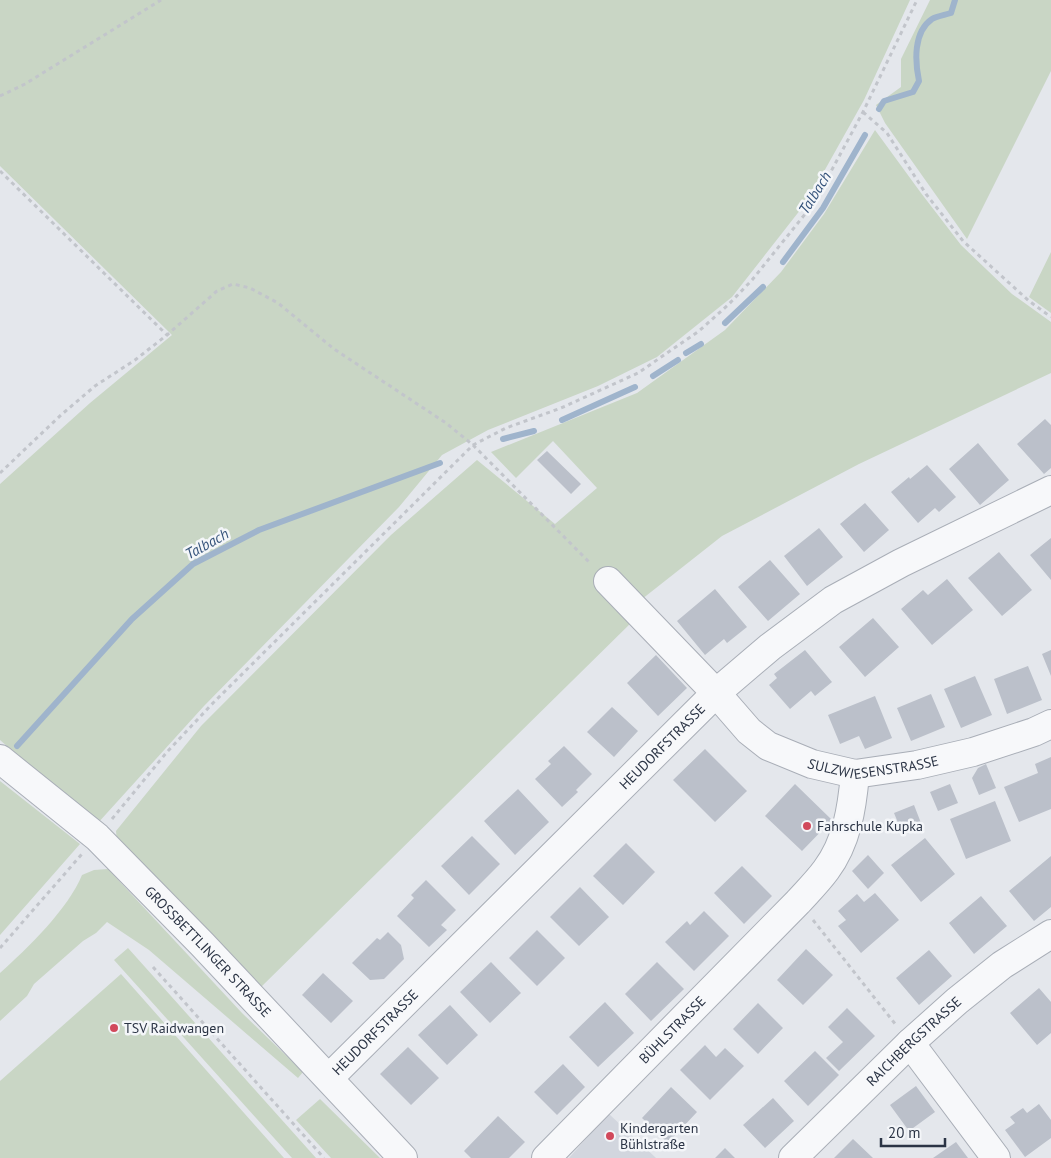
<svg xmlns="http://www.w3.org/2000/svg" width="1051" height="1158" viewBox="0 0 1051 1158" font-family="'PT Sans',sans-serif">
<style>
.built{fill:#d2d6de}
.green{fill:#c9d6c5}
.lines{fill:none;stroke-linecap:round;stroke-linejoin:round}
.stream{stroke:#9fb4cc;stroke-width:6}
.building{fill:#bbc0ca}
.minor-casing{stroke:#a9aeb7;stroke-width:30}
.path{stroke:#c2c5cb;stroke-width:3;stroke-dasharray:4 4;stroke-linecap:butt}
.minor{stroke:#f7f8fa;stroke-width:28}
.poi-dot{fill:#d1495b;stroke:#f4f6f9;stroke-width:2}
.labels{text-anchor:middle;stroke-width:5;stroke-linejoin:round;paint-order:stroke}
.street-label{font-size:14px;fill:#2b3445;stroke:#f4f6f9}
.poi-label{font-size:14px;fill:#2b3445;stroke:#f4f6f9;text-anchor:start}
.water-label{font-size:15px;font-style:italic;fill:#34527a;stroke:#f4f6f9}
</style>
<rect width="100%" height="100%" fill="#e4e7ec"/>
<path class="built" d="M608 1114H609L656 1158H569Z"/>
<path class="green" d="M0 0H910L864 100 808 200 732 297 657 357 598 386 488 430 442 455 399 507 204 706 97 824 0 740V484L90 403 172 335 0 166Z
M930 0H1051V71L967 239 885 123 876 105 901 87V59Z
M875 130 921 193 961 245 1012 294 1051 322V373L859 464 722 536 637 603 635 619 259 989 117 843 116 831 201 726 391 535 477 460 555 524 597 488 553 441 516 478 491 452 637 393 725 330 781 272 824 214Z
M1051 252V313L1029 297Z
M0 781 80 844 0 935Z
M108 869 242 1013 303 1072 298 1078 149 950 107 922 96 933 83 941 34 984 27 996 0 1021V973C28 948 68 909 82 875L94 870Z
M128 948 316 1158H292L114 960Z
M121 974 284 1158H0V1081Z
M320 1099 380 1158H331L296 1120Z"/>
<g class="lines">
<path class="stream" d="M879 109 884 101 913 92 919 81C915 62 913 32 932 19 937 16 945 15 951 13L955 0
M783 262 823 208 865 135
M725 323 763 287
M686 353 701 344
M653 376 678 360
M562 420 635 387
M503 439 534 431
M17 746 132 619 193 564 259 530 440 463"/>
</g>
<path class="building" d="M1045 419 1051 425V468L1044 474 1017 444Z
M978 443 1009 480 980 505 949 469Z
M547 451 581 484 571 494 537 460Z
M927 465 956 497 939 512 935 508 918 523 891 492 909 477 910 479Z
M865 503 889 530 864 552 840 524Z
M819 528 843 557 807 586 784 556Z
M1051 538V580L1030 555Z
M999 552 1032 590 1002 616 968 578Z
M770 560 800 594 768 621 738 587Z
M947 579 973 610 932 645 901 609 923 590 928 595Z
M715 589 747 627 727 643 724 639 705 655 677 621Z
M873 618 899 647 865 677 839 647Z
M805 650 832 682 815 696 811 691 790 709 769 685 777 678 774 674Z
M1051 650V676L1042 654Z
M656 655 687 688 658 716 627 683Z
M1028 666 1042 700 1007 714 994 679Z
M975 676 992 715 961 728 944 689Z
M931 694 945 727 911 741 897 708Z
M875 696 892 738 865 749 859 736 840 744 828 715Z
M612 707 638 731 614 757 587 732Z
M564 746 592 774 576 790 578 792 562 807 535 779 551 764 548 761Z
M705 749 747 791 715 822 673 780Z
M1051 757V809L1019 822 1004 787 1038 773 1035 764Z
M986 764 996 788 979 795 972 778 978 768Z
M795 784 832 820 802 851 765 816Z
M950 784 958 803 938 811 930 792Z
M518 789 549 822 515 855 484 821Z
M995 801 1011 841 966 859 950 819Z
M914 805 921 823 901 830 894 813Z
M472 836 500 864 469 895 441 866Z
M925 838 955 874 921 902 891 865Z
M626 843 655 872 623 905 593 876Z
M868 855 884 873 868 889 852 871Z
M1051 856V907L1034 921 1009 891Z
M742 866 772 896 744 924 714 893Z
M426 880 456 910 441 925 447 930 429 947 397 916 414 898 411 895Z
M580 887 609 917 579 946 550 917Z
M875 893 899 920 861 953 838 926 846 920 838 911 857 894 864 902Z
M981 896 1007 926 974 954 949 923Z
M704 911 729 936 694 971 665 942 687 921 690 925Z
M537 930 565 958 537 986 509 958Z
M388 932 401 945 404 959 384 979 370 980 352 963 377 938 380 940Z
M806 949 833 975 803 1005 777 980Z
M929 950 952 976 919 1005 896 978Z
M491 962 521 993 490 1023 460 992Z
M657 962 684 989 651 1021 625 994Z
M323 973 353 1001 331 1023 302 995Z
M1039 988 1051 1002V1033L1037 1045 1010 1013Z
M605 1002 634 1033 598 1067 569 1037Z
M758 1003 783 1028 758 1054 733 1029Z
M450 1005 478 1035 447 1065 418 1035Z
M847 1008 875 1036 839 1071 826 1058 843 1042 828 1027Z
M705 1045 716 1057 725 1048 744 1066 710 1100 680 1070Z
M408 1047 439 1078 411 1105 380 1074Z
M815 1051 839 1075 808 1106 784 1081Z
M563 1064 585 1087 557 1115 534 1092Z
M916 1086 935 1112 909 1131 890 1105Z
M671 1087 697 1112 668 1143 642 1118Z
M773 1098 794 1121 765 1148 743 1125Z
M1039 1104 1051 1120V1138L1025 1157 1005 1130 1015 1123 1010 1117 1023 1108 1027 1113Z
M498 1116 525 1142 509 1158H471L464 1151Z
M853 1139 873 1158H834Z
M956 1142 968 1158H933Z
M725 1148 735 1158H715Z"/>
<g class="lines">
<g class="minor-casing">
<g id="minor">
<path id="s1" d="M608 581 716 693 749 731 768 746 812 764 855 774 917 765 973 752 1034 732 1051 724"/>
<path id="s2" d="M0 759 97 837 202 944 403 1158"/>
<path d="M910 1043 996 1158"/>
<path id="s3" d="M329 1078 716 693 770 647 833 600 901 563 1051 490"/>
<path id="s4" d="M546 1158 798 902C808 891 818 881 826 870 847 842 852 808 855 774"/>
<path id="s5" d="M793 1158 910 1043 957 1001 1002 965 1051 934"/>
</g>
</g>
<path class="path" d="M0 96 25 84 161 0
M863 112 887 133 926 194 963 241 1029 301 1051 317
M0 171 167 335
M0 473 61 415 95 386 135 360 167 335 217 291 233 284 250 288 278 303 334 349 446 423 473 445 591 564
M112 819 167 752 213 703 473 445 506 428 561 408 638 373 699 331 728 305 752 280 814 203 863 112 917 0
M813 920 896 1025
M0 948 82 854
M153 967 324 1158"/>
<use href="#minor" class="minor"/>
</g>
<g class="poi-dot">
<circle cx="807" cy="826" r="5"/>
<circle cx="114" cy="1028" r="5"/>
<circle cx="610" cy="1136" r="5"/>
</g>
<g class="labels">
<g class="street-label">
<text dy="5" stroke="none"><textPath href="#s3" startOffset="470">HEUDORFSTRASSE</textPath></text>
<text dy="5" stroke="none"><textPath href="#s1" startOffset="340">SULZWIESENSTRASSE</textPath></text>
<text dy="5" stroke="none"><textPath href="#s2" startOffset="284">GROSSBETTLINGER STRASSE</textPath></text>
<text dy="5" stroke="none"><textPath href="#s4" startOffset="180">BÜHLSTRASSE</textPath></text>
<text dy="5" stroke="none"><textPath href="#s3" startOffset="65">HEUDORFSTRASSE</textPath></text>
<text dy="5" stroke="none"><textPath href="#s5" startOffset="168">RAICHBERGSTRASSE</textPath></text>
</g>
<g class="poi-label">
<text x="817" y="831">Fahrschule Kupka</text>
<text x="124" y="1033">TSV Raidwangen</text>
<text x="620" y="1133">Kindergarten<tspan x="620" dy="16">Bühlstraße</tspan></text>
</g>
<g class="water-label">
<text transform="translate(815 193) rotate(-58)" y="5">Talbach</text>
<text transform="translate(207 544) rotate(-29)" y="5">Talbach</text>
</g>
</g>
<path d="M881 1138v8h64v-8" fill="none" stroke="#2b3445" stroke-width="2.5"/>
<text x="888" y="1138" font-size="15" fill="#2b3445" stroke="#f4f6f9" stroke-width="4" paint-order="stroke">20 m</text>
</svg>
